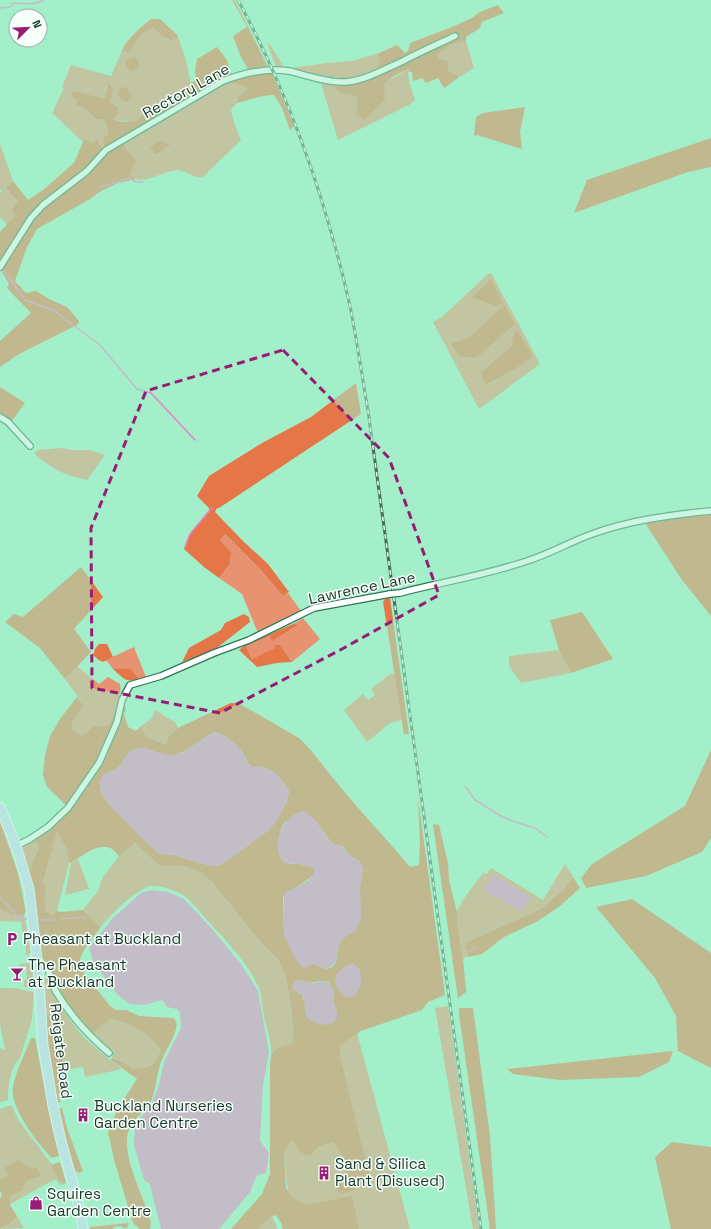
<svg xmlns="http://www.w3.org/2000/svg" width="711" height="1229" viewBox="0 0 711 1229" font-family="'Space Grotesk',sans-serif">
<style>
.green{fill:#e79372}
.forest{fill:#e57648;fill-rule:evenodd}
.water{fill:#ea82c6}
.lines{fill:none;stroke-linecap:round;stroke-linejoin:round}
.stream{stroke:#ea82c6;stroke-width:1.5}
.street-casing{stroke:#2a7857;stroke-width:8}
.primary-casing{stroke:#fff;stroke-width:11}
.street{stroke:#fff;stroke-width:5.5}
.primary{stroke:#d4d7fe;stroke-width:9}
.rail-casing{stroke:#42705a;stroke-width:3}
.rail{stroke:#f7fffa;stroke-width:1.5;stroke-dasharray:4.5;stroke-linecap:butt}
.street-bridge-casing{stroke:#2a7857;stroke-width:8;stroke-linecap:butt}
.street-bridge{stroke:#fff;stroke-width:5.5}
.marked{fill:none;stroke:#971c76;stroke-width:3;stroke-dasharray:8 5;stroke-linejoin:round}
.labels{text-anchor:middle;stroke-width:3;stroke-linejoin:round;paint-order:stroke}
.street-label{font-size:15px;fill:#153527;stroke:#f7fffa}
.poi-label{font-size:15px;fill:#153527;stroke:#f7fffa;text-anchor:start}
</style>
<rect width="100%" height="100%" fill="#a2efc9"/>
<path class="green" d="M232 0H235L269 68H267L258 47Z
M151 19H160L178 36 187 64 192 89 189 97 157 116 156 110 144 115 134 123 113 119 119 113 118 107 110 102 107 85 104 99 77 100 83 107 96 119H103L106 122 108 135 106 147 103 149 99 144 92 143 86 139 83 142 52 113 64 88 62 87 71 65 111 76 125 44 138 30Z
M466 41 474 68 458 78 457 75 448 71 437 54 446 49 450 45Z
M269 43 284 67 283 70 277 69 268 46Z
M379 53 378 68C373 72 369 75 362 76 348 79 301 78 292 68L327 63 352 61Z
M408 69 409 82 415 100 409 105 338 140 320 80 338 84 358 98V101L383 84 388 79 393 78Z
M229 83 247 85V90L238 97 237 103 231 110 234 123 241 140 203 177C194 179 186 170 177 170 165 171 148 182 137 179 134 179 131 176 129 174L137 161 127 150 123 142 218 85 222 87Z
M0 144 13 181 6 188 18 202 16 216 8 225 0 218V193L2 191 0 190Z
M491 273 540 364 479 409 433 322 442 317 488 274Z
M61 448 73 450H89L105 455 87 480C63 474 52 470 34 453L39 450Z
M225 534 261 570 283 596 288 593 301 611 280 623 258 633 242 594 219 578 229 565 220 540Z
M303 618 320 639 292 662 280 645H274L276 648 252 659 246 646 270 636 273 640 298 625 295 623Z
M134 647 146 677 139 679 131 669H113L106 660Z
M559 650 571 673 521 683 509 666V656Z
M77 666 99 684 108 677 120 684C122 693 117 701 119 711L109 725 94 726 82 736C79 734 75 732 73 730 68 723 81 711 84 705L65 679Z
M390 674H395L402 720 390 723 367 742 344 710 363 694 368 700 375 695 371 689Z
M155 710 176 723 178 728 169 736 166 745 147 737 140 727 152 718Z
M57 830 66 848 69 863 57 911H56L53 915 46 912 45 899 46 888 43 882Z
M34 839 39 847 29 872 21 848Z
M135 843 160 866C183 866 190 864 209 879L263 945C271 952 280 960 283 969 288 980 296 1034 292 1044L276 1050 271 1055C272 1041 267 1030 264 1016 262 1006 262 994 257 984 247 962 223 937 206 919 200 912 193 903 186 897 178 891 161 885 151 886 137 888 109 916 100 928L83 910 98 891 103 877 119 856Z
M78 859 89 889 65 895 71 863Z
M565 864 573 877 564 889 541 909 465 943 468 957 463 958C461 946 453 924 457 912 460 901 476 883 483 873L487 874 491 868 543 900Z
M0 909 23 915H24L31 952 27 956 21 922 0 921Z
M28 963 33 966 34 984 32 987H24V980H27L26 966H19V964Z
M46 978C51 982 58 1002 63 1010 71 1021 80 1035 91 1044 101 1052 111 1061 122 1069L85 1077 83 1067 59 1071 62 1050 56 1046 44 1017V979Z
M0 988H14L34 992 32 1019 20 1058C10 1068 8 1086 8 1100L0 1102V1048L5 1050 0 1024Z
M448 1006 479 1229H473L435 1008Z
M111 1019C129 1023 150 1033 161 1050 152 1068 152 1066 133 1069L129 1065 112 1058 113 1052 93 1033Z
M357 1033 410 1229H313L307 1205 291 1196 288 1193 284 1156 285 1150 298 1132 331 1051Z
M8 1106H12L19 1121 53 1166 58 1180 62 1181 63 1184 60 1185 56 1179 54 1181 53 1180 9 1205V1197L24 1190 23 1186 27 1181 42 1176 37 1168 29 1167 25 1165 0 1180V1109Z
M17 1216 24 1228 2 1229Z
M272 1216 278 1229H258Z"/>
<path class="forest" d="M498 5 504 13 482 22 480 28 466 37V41L450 45 446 49 437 54 440 59 447 61 448 71 457 75 458 78 444 88 438 78 426 83 422 78 413 81 412 72H409L408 69C400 73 389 77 384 84L385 100 364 120 356 115 358 98 351 94 340 93 336 88 340 77C354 77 367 77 378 68L379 53 397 45 405 53 408 51 410 43 452 27 472 18 480 12Z
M151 19H160L178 36 171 40 162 36 153 27 142 33 129 52 122 51C128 38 140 28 151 19Z
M247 27 258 47 267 68 249 71 240 55 233 36Z
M217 47 227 60 231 74 216 81 198 93 195 92 191 83 196 80 195 71 197 59Z
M134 57 138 60 139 66 135 70 131 71 126 65V60Z
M272 73 294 126 290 130 282 108 274 95C261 95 250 100 237 103L238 97 247 90V86L229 83 222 87 218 85 241 76Z
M108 84 113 88 110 102 118 107 119 113 113 119 123 122H134L144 115 141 108 147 103 153 106 156 110 157 118 121 138 127 150 137 161 129 174 136 179 118 183 101 191 90 199 37 229 27 247 15 281 26 293 36 291 49 299 67 307 79 321 77 325 19 354 0 367V341L31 313 7 288 9 284 1 270 36 209 0 262V232L15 216 12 209 18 202 6 188 13 181 28 200 43 190 74 163 83 142 85 139 92 143 97 140 103 149 106 147 103 143 104 136 108 135 106 122 103 119H96L83 107 76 105 77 100 71 95 74 91 104 99Z
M126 87 132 97 126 102 120 99 118 93 120 88Z
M525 107 520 132 522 149 477 135 474 136 476 117 483 113Z
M711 138V167L688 172 574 213 587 180Z
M161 140 170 145 160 152 155 154 150 147Z
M491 279 503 303 496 306 472 297Z
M504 305 515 324 477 357H460L451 344 470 337Z
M517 330 533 356 520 366 485 385 481 372 512 346 513 336Z
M356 383 361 414 219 508H217L215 512 243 541 268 564 289 592 283 596 261 570 225 534 220 540 231 553 229 565 219 578 204 567 184 549 189 535 209 510V508L197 496 209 476 262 443 311 417Z
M0 387 25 403 11 422 0 414Z
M711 515V616L682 580 645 523C667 517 688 516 711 515Z
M81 567 103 597 74 629 91 652 65 679 40 648 5 622 14 614 23 617Z
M390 598 409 734H404L383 602 385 599Z
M582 612 613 659 571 673 559 650 550 620Z
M244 614 249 617 250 622 213 651 182 662 189 648 221 630 225 623Z
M295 623 298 625 272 641 270 636 246 646 252 659 275 648 274 645H280L292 662 277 663 257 667 239 650 245 645Z
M99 644H107L113 657 103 662 99 660 93 655 95 649Z
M113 669H131L139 679C125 683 123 678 113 669Z
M77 697 84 705C81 711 68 723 73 730 75 732 79 734 82 736L94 726 109 725 115 715 122 707 126 708 124 714 128 727 136 731 140 727 147 737 166 745 169 736 178 728 231 703 240 704 299 738C315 753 327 772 342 789 364 816 388 840 410 867L419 865 420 844 418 798 445 995 428 1002 422 1010 361 1031 340 1045V1056L370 1178 354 1190 340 1194 335 1188 346 1174 345 1158 333 1142 319 1146 310 1156 300 1152 292 1140 285 1150 284 1156 286 1188 291 1196 307 1205 352 1196 359 1229H283L281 1223 276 1215 272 1216 258 1229H231L262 1194 270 1174V1068L271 1055 279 1047 292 1044C296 1034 288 980 283 969 280 960 271 952 263 945L210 880C191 864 183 866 160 866L135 843 119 856C117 854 115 851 112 849 100 841 81 857 71 863H69L66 848 57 831 43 882 46 888 45 899 46 912 53 915 56 911 61 912 83 910 100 928C92 939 77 954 80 968L110 1006 116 1010H126L139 1016 173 1018C177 1021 177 1024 176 1029 173 1041 164 1052 160 1065 156 1077 156 1092 150 1103 144 1112 135 1117 130 1127 118 1153 145 1197 151 1223L150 1229H140L133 1223 115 1163 108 1133 117 1110 137 1079 111 1060 112 1058 129 1065 133 1069C153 1066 152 1068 161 1050 150 1033 129 1023 111 1019L93 1033C80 1020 67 1005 58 988 52 976 50 969 42 957L30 881 29 872 39 847 34 839 54 825 69 808 47 787 43 775 45 755 50 736 60 719ZM214 732C222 732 241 748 245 756 247 759 247 764 251 766 254 769 258 766 263 767 276 771 283 780 289 791L287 801 276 821 269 830 222 864 217 866H211L174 855 160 854 149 845 109 804 101 793 100 783 103 775C108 772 113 771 117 768 126 762 123 753 136 749 148 746 154 753 165 755 181 758 200 740 214 732ZM313 818 330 841 334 845H337L343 847 349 855 359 861 363 869 360 886 347 936C332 941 343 962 330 968 324 971 319 965 314 964 310 963 307 968 303 968L284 935 283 897 287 892 296 888 307 880 314 874 315 868 313 867 300 864H290C282 847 274 839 285 822ZM301 980C313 985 312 981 323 981 335 981 333 996 334 1004 335 1007 336 1010 337 1013L304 1002 302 995 293 989Z
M711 750V838L702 852 646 876 586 888 581 878 592 864 685 806Z
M0 821 18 873 26 912 23 915 11 914 0 909Z
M433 824 439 825 448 863 449 880 457 912V926L463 958 466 992 458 998Z
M573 877 580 888 560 906 538 921 504 937 482 954 468 957 465 943 541 909 564 889Z
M632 899 711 953V1068L678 1051 676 1016 655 978 596 907Z
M459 1008H473L490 1136 496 1229H490L459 1014Z
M48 1016C56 1026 57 1034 56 1046L65 1054 59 1071 62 1093 58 1094 61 1102 56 1103 48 1063 44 1017Z
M31 1038H35L50 1116 61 1155 52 1158C39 1145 9 1107 13 1087 16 1070 25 1054 31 1038Z
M673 1051 669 1062 639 1077 560 1080 513 1074 507 1069Z
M62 1108 67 1128 83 1171 79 1173 75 1171 62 1130 58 1109Z
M672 1142 711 1147V1229H671L655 1157Z
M19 1160 29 1167 37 1168 42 1176 27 1181 23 1186 24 1190 9 1197 10 1205 17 1216 8 1225 0 1229V1198L2 1196 0 1190V1180L8 1175 5 1167Z
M60 1162 66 1183 63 1184 62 1181 58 1180 51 1165Z
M129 1223 127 1228H123L121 1226 113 1227V1229H90V1227Z"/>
<path class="water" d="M214 732C222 732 241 748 245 756 247 759 247 764 251 766 255 769 259 766 263 767 277 771 283 780 289 791L287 801 276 821 269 830 222 864 217 866H211L174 855 160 854 149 845 109 804 101 794 100 783 103 775C108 772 113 771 117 768 126 762 123 753 136 749 149 745 158 756 171 755 185 755 201 739 214 732Z
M303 811C316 814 323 837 334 845H340L349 855 359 861 362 865 363 869 360 886 361 918 356 930 342 939 339 943 336 961 333 965 329 968 325 969 314 964H310L306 968H303L296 960 284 935V894C294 887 311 884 315 870L313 867 300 864 284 863C269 847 283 815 303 811Z
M493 875 531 897 522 912 483 890Z
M152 890 168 892 184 899 212 929 241 964 258 991 269 1052 263 1084 260 1141 269 1153 266 1173 257 1175 250 1192 219 1229H161L150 1184 144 1180 134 1145 135 1125 152 1103 159 1085 164 1062 181 1028 180 1013 177 1009 167 1007 162 1000 144 1005 130 1004 118 995 94 963 89 948 112 919 141 893Z
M352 963C371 970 357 1010 341 993 328 979 338 969 352 963Z
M297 980C303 980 307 983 312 983 317 983 322 980 327 982 336 987 333 997 334 1005 335 1008 338 1013 337 1017 335 1029 314 1025 308 1018 303 1012 306 1004 303 997 301 992 295 992 292 987L294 982Z"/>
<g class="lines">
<path class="stream" d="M0 8 11 7 13 3C23 4 35 5 44 0
M98 188 129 178 136 182H143
M3 269 25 300 53 310 100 345 137 389 151 393 195 440
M185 547 190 534 212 508
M465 786 475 800 501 816 515 822 535 828 547 837
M0 897 20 919H27
M61 919 86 917
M38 920H55
M468 952 477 947"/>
<g class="street-casing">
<path id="street" d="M0 267 31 218 43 205 87 171 106 150 223 81C243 73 267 68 289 71 306 75 328 83 346 82 366 80 385 69 403 61 420 52 438 44 455 36
M0 417 8 422 30 446
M400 593C442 582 486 575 527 561 549 554 570 542 592 534 631 520 670 515 711 511
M16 846 30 839 48 827 68 808 99 763 117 722 122 700 130 685 161 676 214 653 249 640 314 608 390 594
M38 968 46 967 48 969C50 976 52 983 55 990 69 1014 88 1035 109 1053"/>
</g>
<g class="primary-casing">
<path id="primary" d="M0 807 16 846 29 889 38 968 43 1045 53 1106 61 1141 80 1210 83 1229"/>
</g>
<use href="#street" class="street"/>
<use href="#primary" class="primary"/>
<g class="rail-casing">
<path id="rail" d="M238 0C290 96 326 200 350 306 357 341 362 376 368 411L481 1229"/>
</g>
<use href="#rail" class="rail"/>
<g class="street-bridge-casing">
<path id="street-bridge" d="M390 594 400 593"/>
</g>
<use href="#street-bridge" class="street-bridge"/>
</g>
<path d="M0 0H711V1229H0ZM283 350 389 458 439 595 342 649 220 713 92 688 91 528 146 391Z" fill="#a2efc9" fill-opacity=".55" fill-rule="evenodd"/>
<path class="marked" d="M283 350 389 458 439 595 342 649 220 713 92 688 91 528 146 391Z"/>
<defs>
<g id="parking-bare" transform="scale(1.08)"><path d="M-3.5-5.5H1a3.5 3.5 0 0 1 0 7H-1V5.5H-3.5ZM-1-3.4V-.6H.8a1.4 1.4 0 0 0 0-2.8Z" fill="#971c76" stroke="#f7fffa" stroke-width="2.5" paint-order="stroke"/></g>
<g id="bar-bare" transform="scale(1.08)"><path d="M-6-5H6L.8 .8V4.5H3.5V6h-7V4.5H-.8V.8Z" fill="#971c76" stroke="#f7fffa" stroke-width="2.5" paint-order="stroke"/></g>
<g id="building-bare" transform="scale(1.08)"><path d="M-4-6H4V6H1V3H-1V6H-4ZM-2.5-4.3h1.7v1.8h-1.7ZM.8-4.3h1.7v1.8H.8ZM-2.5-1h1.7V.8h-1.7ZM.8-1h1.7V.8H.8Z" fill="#971c76" stroke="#f7fffa" stroke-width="2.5" paint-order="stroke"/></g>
<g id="shop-bare" transform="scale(1.08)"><path d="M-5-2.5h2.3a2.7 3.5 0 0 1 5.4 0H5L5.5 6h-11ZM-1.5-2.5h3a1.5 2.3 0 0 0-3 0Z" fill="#971c76" stroke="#f7fffa" stroke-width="2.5" paint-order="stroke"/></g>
</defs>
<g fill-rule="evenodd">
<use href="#parking-bare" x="12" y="939"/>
<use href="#bar-bare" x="17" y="974"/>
<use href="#building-bare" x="83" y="1115"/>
<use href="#building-bare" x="324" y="1173"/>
<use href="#shop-bare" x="36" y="1203"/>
</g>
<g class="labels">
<g class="street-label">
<text transform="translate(186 91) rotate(-29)" y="5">Rectory Lane</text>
<text transform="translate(362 588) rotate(-12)" y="5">Lawrence Lane</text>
<text transform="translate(61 1051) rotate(83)" y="5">Reigate Road</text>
</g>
<g class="poi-label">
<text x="23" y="944">Pheasant at Buckland</text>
<text x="28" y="970">The Pheasant<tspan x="28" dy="17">at Buckland</tspan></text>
<text x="94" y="1111">Buckland Nurseries<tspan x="94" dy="17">Garden Centre</tspan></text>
<text x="335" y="1169">Sand &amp; Silica<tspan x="335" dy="17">Plant (Disused)</tspan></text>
<text x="47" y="1199">Squires<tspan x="47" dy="17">Garden Centre</tspan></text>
</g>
</g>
<g transform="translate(28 28) rotate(66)"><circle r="19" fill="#f7fffa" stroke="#9daea6"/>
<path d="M0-3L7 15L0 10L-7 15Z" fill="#971c76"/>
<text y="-6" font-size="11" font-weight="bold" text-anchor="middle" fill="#153527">N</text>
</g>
</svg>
